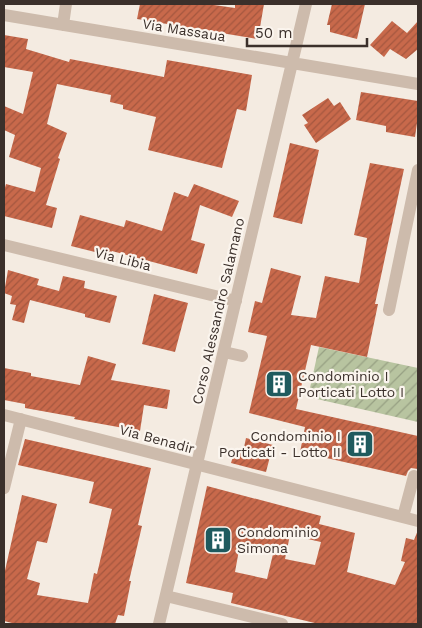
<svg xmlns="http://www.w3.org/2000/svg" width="422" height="628" viewBox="0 0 422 628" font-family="'Work Sans',sans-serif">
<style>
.garden{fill:url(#garden-furrows)}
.building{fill:url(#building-hatch);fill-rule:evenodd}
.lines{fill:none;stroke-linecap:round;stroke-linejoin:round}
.minor{stroke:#cdbbac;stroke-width:12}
.labels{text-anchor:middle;stroke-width:4.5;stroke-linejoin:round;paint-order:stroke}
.street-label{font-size:14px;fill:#3b302b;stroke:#fbf5ee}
.poi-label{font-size:14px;fill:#3b302b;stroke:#fbf5ee;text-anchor:start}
</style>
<defs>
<pattern id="garden-furrows" width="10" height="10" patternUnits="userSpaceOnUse" patternTransform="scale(1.25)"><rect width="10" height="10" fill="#b8c4a0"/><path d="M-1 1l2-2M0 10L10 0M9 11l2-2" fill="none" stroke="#97a083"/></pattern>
<pattern id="building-hatch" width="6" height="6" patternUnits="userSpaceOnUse" patternTransform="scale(1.25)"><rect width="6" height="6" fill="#c8694b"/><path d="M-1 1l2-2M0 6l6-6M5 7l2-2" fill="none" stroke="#a4573f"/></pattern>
</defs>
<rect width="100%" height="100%" fill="#f4ebe1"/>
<path class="garden" d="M319 347 418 368V422L308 397Z"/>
<path class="building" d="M140 4H207L235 8V4H264L258 39 137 19Z
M332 4H365L357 39 330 32V25H327Z
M392 21 407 33 418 21V49L406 59 390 49 384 57 370 45Z
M4 35 28 39 26 49 69 62 70 59 164 77 167 60 252 75 246 111 237 109 222 168 148 150 156 117 123 109V105L110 102 111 95 57 84 47 124 67 133 58 158 60 159 46 205 57 208 52 228 4 216V191L6 184 35 192 41 168 9 157 15 135 4 130V106L23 114 33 72 4 67Z
M361 92 418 101V116L415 137 386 132V126L356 120Z
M328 98 334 106 340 102 351 119 316 143 304 125 308 123 302 115Z
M290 143 319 150 302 224 273 217Z
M370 163 404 169 375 304H378L367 357 311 345 296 409 418 436V469L411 468 408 471 406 476 300 452 305 427 249 413 267 336 248 332 255 301 262 303 271 268 301 276 291 315 316 318 325 276 359 283 367 238 354 235Z
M194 184 239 201 232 217 200 205 191 240 205 244 197 274 112 251 111 256 71 246 80 215 124 227 126 220 162 231 174 192 188 197Z
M8 270 39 279 37 285 59 291 63 276 85 281 84 288 117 296 110 323 85 317V314L30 300 24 323 12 320 16 305 10 304 12 296 4 293Z
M154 294 188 303 175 352 142 344Z
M88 356 116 364 111 380 170 390 167 409 144 405 140 431 74 419 75 417 25 408V404L4 400V368L31 373V376L80 385Z
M246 438 273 445 266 472 231 463 235 450 243 452Z
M25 439 151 468 138 525 142 526 129 581H131L124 616 118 615 115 624H16L4 621V575L22 495 57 504 47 543 37 541 27 579 40 583 37 595 88 603 94 573 97 574 112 509 89 503 94 482 18 465Z
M207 486 321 516 319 524 355 533 347 572 395 585 405 562 401 561 406 538 414 540 418 530V617L417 624H319L231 603 233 593 186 583ZM290 535 321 542 315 565 285 559ZM239 550 273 554 267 579 235 572Z"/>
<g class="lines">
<path class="minor" d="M4 15 418 84
M63 25 66 4
M4 245 236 301
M389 310 418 170
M224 352 242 356
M4 415 418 521
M4 488 21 419
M403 517 414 476
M166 596 282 624
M159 624 306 4"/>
</g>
<defs>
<g id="building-square" transform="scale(1.4375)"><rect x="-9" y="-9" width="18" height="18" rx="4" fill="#1f5a5e" stroke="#fbf5ee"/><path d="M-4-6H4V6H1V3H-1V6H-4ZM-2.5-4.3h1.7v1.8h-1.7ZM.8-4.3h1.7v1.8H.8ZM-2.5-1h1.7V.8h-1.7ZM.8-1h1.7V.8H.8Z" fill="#fff"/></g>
</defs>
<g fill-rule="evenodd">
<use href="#building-square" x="279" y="384"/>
<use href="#building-square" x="360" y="444"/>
<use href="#building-square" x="218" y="540"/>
</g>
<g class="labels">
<g class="street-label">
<text transform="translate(184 30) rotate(9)" y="5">Via Massaua</text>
<text transform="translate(123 259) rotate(14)" y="5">Via Libia</text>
<text transform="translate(218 311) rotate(-77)" y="5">Corso Alessandro Salamano</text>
<text transform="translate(157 439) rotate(15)" y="5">Via Benadir</text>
</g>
<g class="poi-label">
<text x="298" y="381">Condominio I<tspan x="298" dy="16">Porticati Lotto I</tspan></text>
<text x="341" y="441" text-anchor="end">Condominio I<tspan x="341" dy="16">Porticati - Lotto II</tspan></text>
<text x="237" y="537">Condominio<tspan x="237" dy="16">Simona</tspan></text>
</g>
</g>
<rect width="422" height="628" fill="none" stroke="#3b302b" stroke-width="10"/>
<path d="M247 38v8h120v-8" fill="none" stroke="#3b302b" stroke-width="2.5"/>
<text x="255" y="38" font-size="15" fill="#3b302b" stroke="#fbf5ee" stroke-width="4" paint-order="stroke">50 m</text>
</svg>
